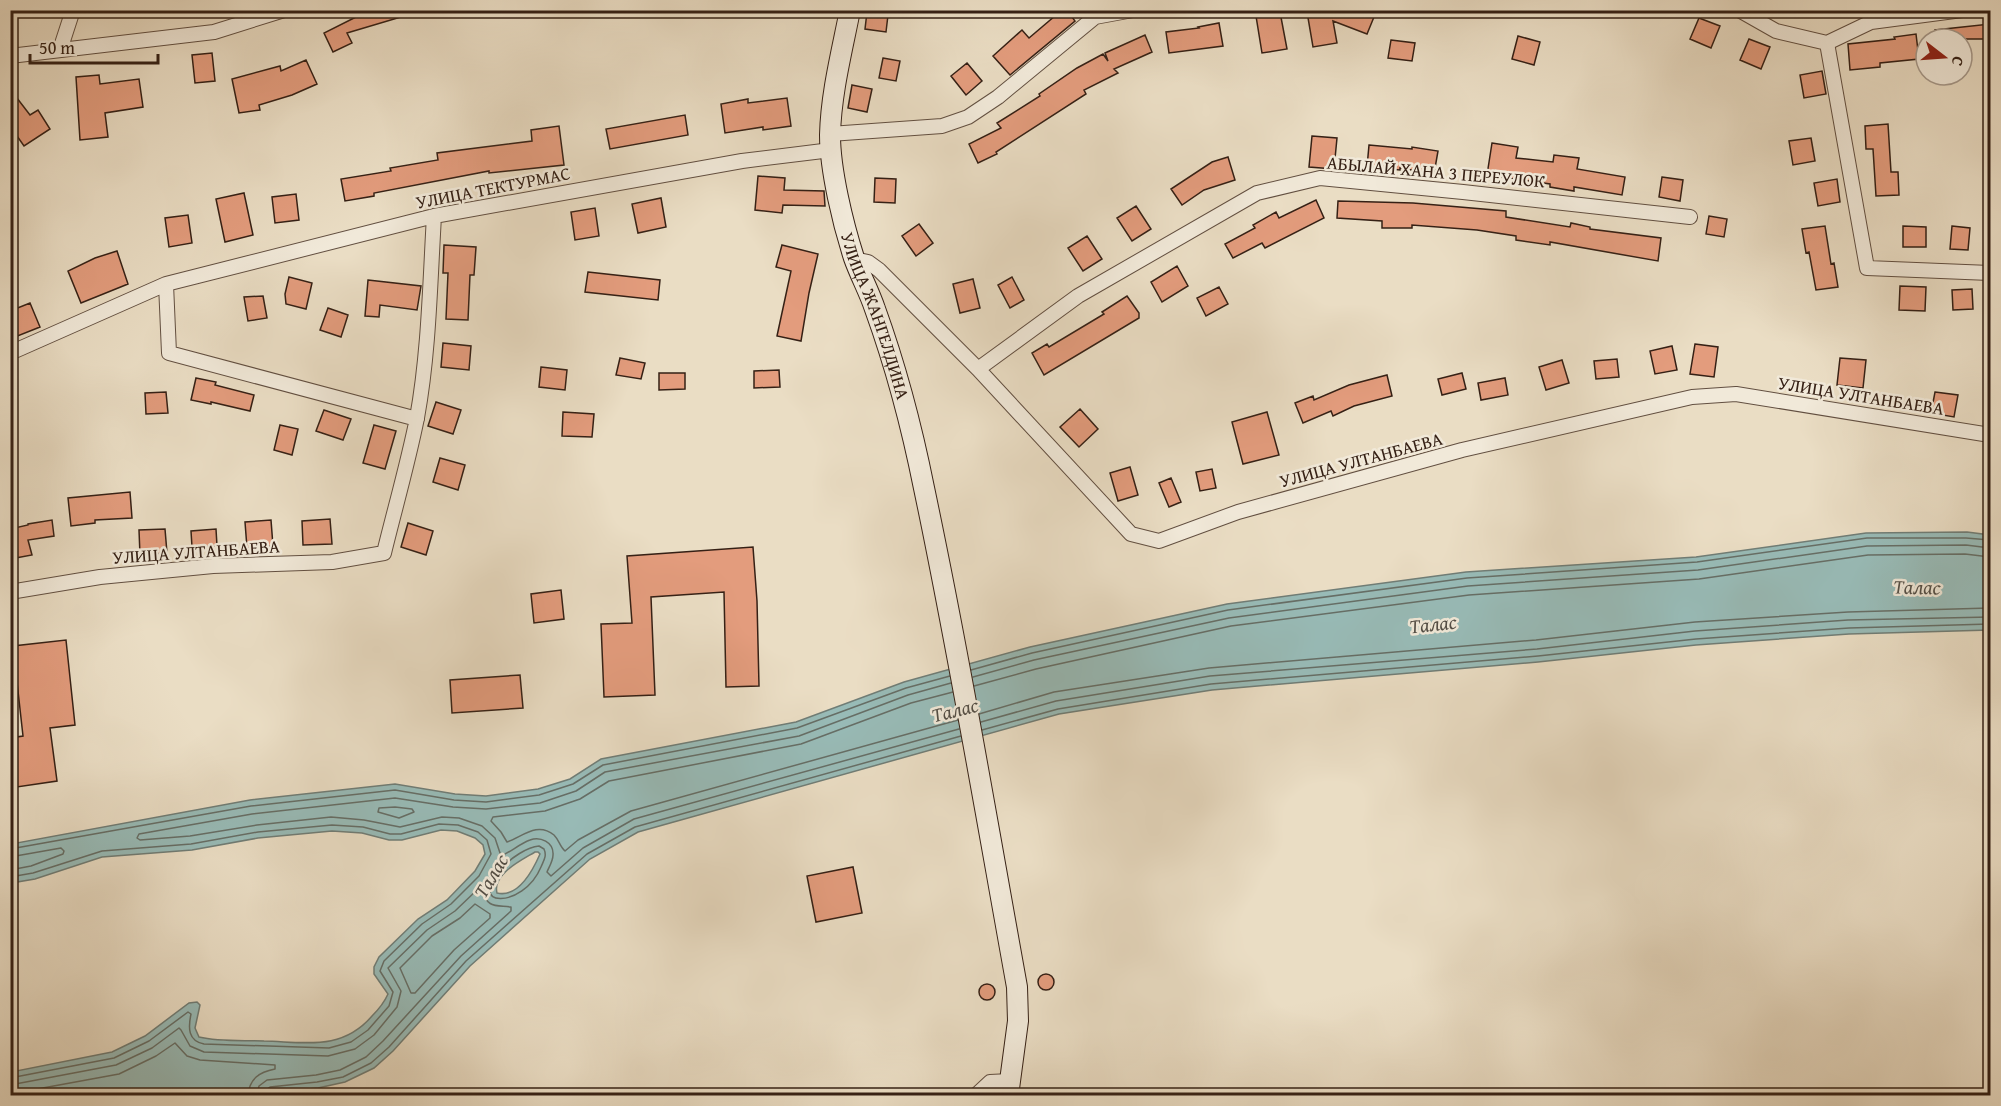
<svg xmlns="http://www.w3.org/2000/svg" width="2001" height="1106" viewBox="0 0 2001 1106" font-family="'Gentium Book Plus',serif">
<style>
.water{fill:#98bbb7;stroke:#707d76;stroke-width:1.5;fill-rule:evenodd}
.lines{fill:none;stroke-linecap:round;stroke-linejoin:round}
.shore{stroke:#666e66;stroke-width:1.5}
.building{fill:#e39c7d;stroke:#352015;stroke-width:1.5}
.street-casing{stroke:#624f41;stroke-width:16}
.secondary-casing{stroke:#352015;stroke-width:22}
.street{stroke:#f1e9d9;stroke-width:14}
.secondary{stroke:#f1e9d9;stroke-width:20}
.labels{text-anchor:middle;stroke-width:5;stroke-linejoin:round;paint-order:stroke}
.street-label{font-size:18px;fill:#352015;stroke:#f1e9d9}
.water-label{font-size:20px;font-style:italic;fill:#534e46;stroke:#f1e9d9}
</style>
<rect width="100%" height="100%" fill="#eaddc4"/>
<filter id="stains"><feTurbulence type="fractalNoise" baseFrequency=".00333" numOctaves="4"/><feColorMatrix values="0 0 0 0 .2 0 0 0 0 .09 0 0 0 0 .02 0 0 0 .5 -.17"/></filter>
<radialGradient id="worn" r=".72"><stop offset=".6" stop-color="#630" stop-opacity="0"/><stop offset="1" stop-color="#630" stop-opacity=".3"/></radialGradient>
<path class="water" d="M1967 532 1990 535V630L1849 634 1696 645 1538 662 1212 690 1059 714 638 832 590 859 470 966 393 1051 374 1068 345 1082 318 1088 242 1096 11 1095V1072L112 1052 145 1036 189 1003 197 1002 200 1005 195 1028 199 1037C220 1042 243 1040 264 1041 306 1042 342 1051 372 1016 379 1009 384 1003 388 994L374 974V967L379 957 418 919 447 900 475 871 485 854 483 845 475 838 457 831 441 830 402 840H389L362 833 332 831 258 838 192 850 102 857 35 879 11 883V844L250 800 395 784 455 794 486 796 538 789 570 779 601 759 796 722 904 682 1030 647 1227 604 1466 572 1696 557 1866 533ZM535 852H538L540 854C533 870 518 898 497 893 492 874 522 860 535 852Z"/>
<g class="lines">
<path class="shore" d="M971 670 1032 653 1228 610 1467 578 1697 562 1867 538H1966L1990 540
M973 677 1034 660 1229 618 1468 586 1698 570 1867 546 1966 545 1990 548
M951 683 908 695 799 736 605 772 576 791 540 803 486 809 453 807 395 798 252 814 139 834 137 838 140 840 190 836 257 825 331 817 364 820 400 827 442 817 459 818 482 826 495 838 501 856C511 852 519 844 530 840 540 836 554 842 553 855 553 861 549 867 547 872L551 876 583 848 634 819 959 729
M974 686 1036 669 1231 626 1469 595 1699 579 1868 555 1965 554 1990 557
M953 692 911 703 801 744 609 781 580 799 545 811 493 817 491 821 501 832 507 842C522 837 537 821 554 835 559 840 560 847 565 851L578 840 631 811 958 720
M979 714 1054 692 1209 668 1536 640 1695 622 1848 612 1990 608
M981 722 1056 701 1210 676 1537 649 1695 631 1848 620 1990 617
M982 730 1058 709 1211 684 1538 656 1696 639 1849 628 1990 624
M395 807 412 809 414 812 399 818 378 812 379 808Z
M539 846 544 849C547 856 544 860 541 867 523 910 463 908 503 867 511 858 527 847 539 846Z
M10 849 251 806 395 790 454 800 486 802 539 795 573 784 603 765 797 728 906 688 950 676
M10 857 61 848 64 851 63 854 31 866 10 870
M10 877 33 873 102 851 191 844 258 832 332 825 363 827 390 834H401L439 824 458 825 478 832 487 840 491 854 479 876 451 904 422 924 384 961 380 971 393 992 389 1006 368 1030 351 1042 329 1048 204 1044C188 1041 188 1028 191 1014L188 1012 149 1041 114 1058 10 1078
M475 904 490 914V918L454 950 415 993H411L400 968 432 936 460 918Z
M10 1085 116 1065 152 1048 179 1028 181 1030 190 1046 204 1052 328 1056 355 1049 374 1035 397 1007 401 991 388 968 427 930 455 911 479 888 482 889C487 909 496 905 511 907V911L461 956 383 1041 366 1057 340 1070 316 1075 267 1080 259 1086 257 1096
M10 1094 119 1074 156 1056 175 1043 187 1056 200 1060 275 1065V1069C259 1072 249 1079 248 1096
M265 1096 266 1090 270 1087 317 1082 343 1077 371 1063 389 1047 466 961 587 854 635 827 961 736"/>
</g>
<path class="building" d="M359 10H410L411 14 347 33 352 43 333 52 324 33 360 15Z
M1062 10H1067L1075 21 1010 75 993 56 1022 30 1029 38Z
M1309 10H1357L1374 17 1367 34 1333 21 1337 43 1313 47 1307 12H1310Z
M867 12 888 15 886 32 865 29Z
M1280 12 1287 49 1262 53 1256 16Z
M1699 18 1720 26 1711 48 1690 39Z
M1219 23 1223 46 1169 53 1166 32 1199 28 1198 27Z
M1990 24V39H1935V30Z
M1916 34 1919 59 1880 63V67L1850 70 1848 44 1895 39 1894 37Z
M1145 35 1152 52 1114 69 1118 73 1084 90 1086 94 996 152 997 154 978 163 969 144 1001 128 997 123 1040 96 1039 94 1077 68 1103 54 1108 61 1105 53Z
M1518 36 1540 42 1534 65 1512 59Z
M1749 39 1770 47 1761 69 1740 60Z
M1391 40 1415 43 1412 61 1388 58Z
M212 53 215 81 195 83 192 55Z
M883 58 900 61 896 81 879 78Z
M306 60 317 84 292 95 259 105 260 110 239 113 232 79 280 66 281 71Z
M967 63 982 81 966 95 951 76Z
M1822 71 1826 94 1804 98 1800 75Z
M99 75 100 84 139 79 143 107 105 113 108 137 80 140 76 77Z
M852 85 872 89 867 112 848 108Z
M10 89 30 115 38 110 50 129 24 146 10 126Z
M787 98 791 126 763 130V127L725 133 721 104 748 99V103Z
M685 115 688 135 610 149 606 129Z
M1888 124 1891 172H1898L1899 195 1876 196 1873 149H1866L1865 126Z
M559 126 564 165 489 173V171L374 193V196L345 201 341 179 391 171 390 168 438 160 437 153 532 141 531 130Z
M1312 136 1337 138 1334 169 1309 167Z
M1811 138 1815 161 1793 165 1789 141Z
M1492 143 1518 147 1516 158 1553 162 1554 155 1579 158 1577 169 1625 177 1622 195 1574 187V191L1550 187V184L1487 175Z
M1369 145 1412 149V147L1438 151 1434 174 1400 168V170L1367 167Z
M1228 157 1235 180 1204 190 1182 205 1171 189 1212 162Z
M758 176 785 178 784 190 824 191 825 206 783 205 782 213 755 210Z
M1662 177 1683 180 1680 201 1659 197Z
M875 178 896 179 895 203 874 202Z
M1837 179 1840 202 1818 206 1814 183Z
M244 193 253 235 225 242 216 199Z
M296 194 299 220 275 223 272 197Z
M661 198 666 227 638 233 632 204Z
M1316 200 1324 218 1265 248 1262 243 1233 258 1225 244 1255 228 1253 225 1276 212 1279 218Z
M1338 201 1413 203 1506 211V217L1570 227 1571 223 1590 227V229L1661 238 1658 261 1550 242V245L1516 240V236L1477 230 1412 225V228H1382V221L1337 218Z
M1136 206 1151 229 1132 241 1117 218Z
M595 208 599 236 575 240 571 212Z
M188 215 192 243 169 247 165 218Z
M1709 216 1727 219 1724 237 1706 234Z
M919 224 933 243 916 256 902 236Z
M1825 226 1831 264 1834 263 1838 287 1816 290 1809 252 1806 253 1802 229Z
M1903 226 1926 227V247H1903Z
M1952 226 1970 228 1968 250 1950 249Z
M1087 236 1102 259 1083 271 1068 248Z
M444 245 476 247 474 275H470L468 320 446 319 448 273H443Z
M782 245 818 254 809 293 801 341 777 336 791 271 776 267Z
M117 251 128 284 81 303 68 271 95 258Z
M1177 266 1188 286 1162 302 1151 282Z
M588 272 660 280 658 300 585 292Z
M289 277 312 283 306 309 286 304 285 294Z
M1012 277 1024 300 1010 308 998 285Z
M973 279 980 308 960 313 953 284Z
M368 280 421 286 417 310 380 305 379 317 365 316Z
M1900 286 1926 287 1925 311 1899 310Z
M1219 287 1228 304 1206 316 1197 298Z
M1972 289 1973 309 1953 310 1952 290Z
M263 296 267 318 248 321 244 297Z
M1127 296 1139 313V318L1044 375 1032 353 1047 344 1049 347 1104 314 1102 312Z
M30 303 40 327 10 339V311Z
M328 308 348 315 341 337 320 330Z
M443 343 471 346 469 370 441 367Z
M1695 344 1718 347 1714 377 1690 374Z
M1672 346 1677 370 1655 374 1650 351Z
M620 358 645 363 641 379 616 375Z
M1840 358 1866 360 1863 388 1837 385Z
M1617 359 1619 377 1596 379 1594 361Z
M1562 360 1569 383 1546 390 1539 367Z
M541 367 567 370 565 390 539 387Z
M779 370 780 387 754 388V371Z
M659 373H685V389L659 390Z
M1462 373 1466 389 1442 395 1438 379Z
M1387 375 1392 396 1354 406 1333 416 1331 411 1303 423 1295 403 1313 396 1314 400 1349 385Z
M196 378 216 382 215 385 254 395 250 411 211 402V404L191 400Z
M1505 378 1508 395 1481 400 1478 383Z
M166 392 168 413 146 414 145 393Z
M1935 392 1958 395 1954 417 1931 413Z
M436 402 461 410 453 434 428 426Z
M1080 409 1098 429 1079 447 1060 427Z
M324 410 351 419 343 440 316 431Z
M563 412 594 414 592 437 562 436Z
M1267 412 1279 455 1243 464 1232 422Z
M280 425 298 429 292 455 274 450Z
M374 425 396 431 385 469 363 463Z
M440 458 465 465 458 490 433 482Z
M1130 467 1138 495 1118 501 1110 473Z
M1212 469 1216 488 1200 491 1196 472Z
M1171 478 1181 502 1169 507 1159 483Z
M130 492 132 518 95 520V523L71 526 68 498Z
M330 519 332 544 303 545 302 521Z
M52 520 54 536 28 540 32 555 10 559V529L28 525V524Z
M271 520 273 546 247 548 245 522Z
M408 523 433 531 426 555 401 547Z
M165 529 167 553 140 555 139 530Z
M216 529 217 546 192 547 191 531Z
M753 547 757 601 759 686 726 687 724 592 651 597 655 695 604 697 601 624 632 623 627 556Z
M561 590 564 619 534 623 531 594Z
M66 640 75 725 50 728 57 781 10 788V738L23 736 13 646Z
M520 675 523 708 452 713 450 680Z
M853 867 862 913 816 922 807 876Z
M1038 982a8 8 0 1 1 16 0a8 8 0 1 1-16 0Z
M979 992a8 8 0 1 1 16 0a8 8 0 1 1-16 0Z"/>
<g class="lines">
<g class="street-casing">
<path id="street" d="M1739 10 1776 31 1827 43 1871 22 1962 10
M1827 43 1867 268 1990 273
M60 50 73 10
M10 56 214 32 284 10
M830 134 942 126 968 117 998 97 1095 17 1133 10
M854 259 868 262 879 270 978 369 1131 534 1159 541 1238 512 1462 450 1692 397 1736 394 1990 435
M166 284 169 353 417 419
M10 353 166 284 434 216 742 161 831 150
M978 369 1078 296 1257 193 1320 178 1463 192 1690 217
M10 592 100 577 213 566 332 562 384 553C395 508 408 463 417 418 429 352 430 283 434 216
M975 1096 990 1082 1010 1081"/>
</g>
<g class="secondary-casing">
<g id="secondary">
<path id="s1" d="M850 10C842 51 831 93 830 135 830 170 843 224 854 258 860 275 869 291 875 309 896 367 912 428 924 488 959 654 987 821 1017 987L1018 1021 1008 1096"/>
</g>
</g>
<use href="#street" class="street"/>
<use href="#secondary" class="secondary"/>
</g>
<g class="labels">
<g class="street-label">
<text transform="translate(1436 172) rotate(5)" y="6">АБЫЛАЙ ХАНА 3 ПЕРЕУЛОК</text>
<text transform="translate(493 188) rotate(-11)" y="6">УЛИЦА ТЕКТУРМАС</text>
<text dy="6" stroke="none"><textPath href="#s1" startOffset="314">УЛИЦА ЖАНГЕЛДИНА</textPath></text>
<text transform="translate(1861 396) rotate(9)" y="6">УЛИЦА УЛТАНБАЕВА</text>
<text transform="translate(1361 460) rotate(-15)" y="6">УЛИЦА УЛТАНБАЕВА</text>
<text transform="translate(196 552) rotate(-4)" y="6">УЛИЦА УЛТАНБАЕВА</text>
</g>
<g class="water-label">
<text transform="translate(1917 587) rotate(1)" y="7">Талас</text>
<text transform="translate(1433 624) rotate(-6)" y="7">Талас</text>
<text transform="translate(955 710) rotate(-14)" y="7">Талас</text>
<text transform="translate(491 876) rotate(-59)" y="7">Талас</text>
</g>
</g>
<rect width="2001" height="1106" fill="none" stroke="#eaddc4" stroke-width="36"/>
<rect x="12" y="12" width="1977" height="1082" fill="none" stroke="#352015" stroke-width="3"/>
<rect x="18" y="18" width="1965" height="1070" fill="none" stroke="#352015" stroke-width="1.5"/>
<g transform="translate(1944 57) rotate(107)"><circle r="28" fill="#f1e9d9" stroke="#a6998b" stroke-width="1.5"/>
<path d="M0-4.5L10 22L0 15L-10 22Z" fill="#8f2418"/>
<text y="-9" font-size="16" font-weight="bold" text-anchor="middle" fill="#352015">С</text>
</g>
<path d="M30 54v9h128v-9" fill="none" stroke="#352015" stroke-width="3"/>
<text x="39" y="54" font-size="18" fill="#352015" stroke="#f1e9d9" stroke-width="4.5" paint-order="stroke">50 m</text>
<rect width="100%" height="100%" filter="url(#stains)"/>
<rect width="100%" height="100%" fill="url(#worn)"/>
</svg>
